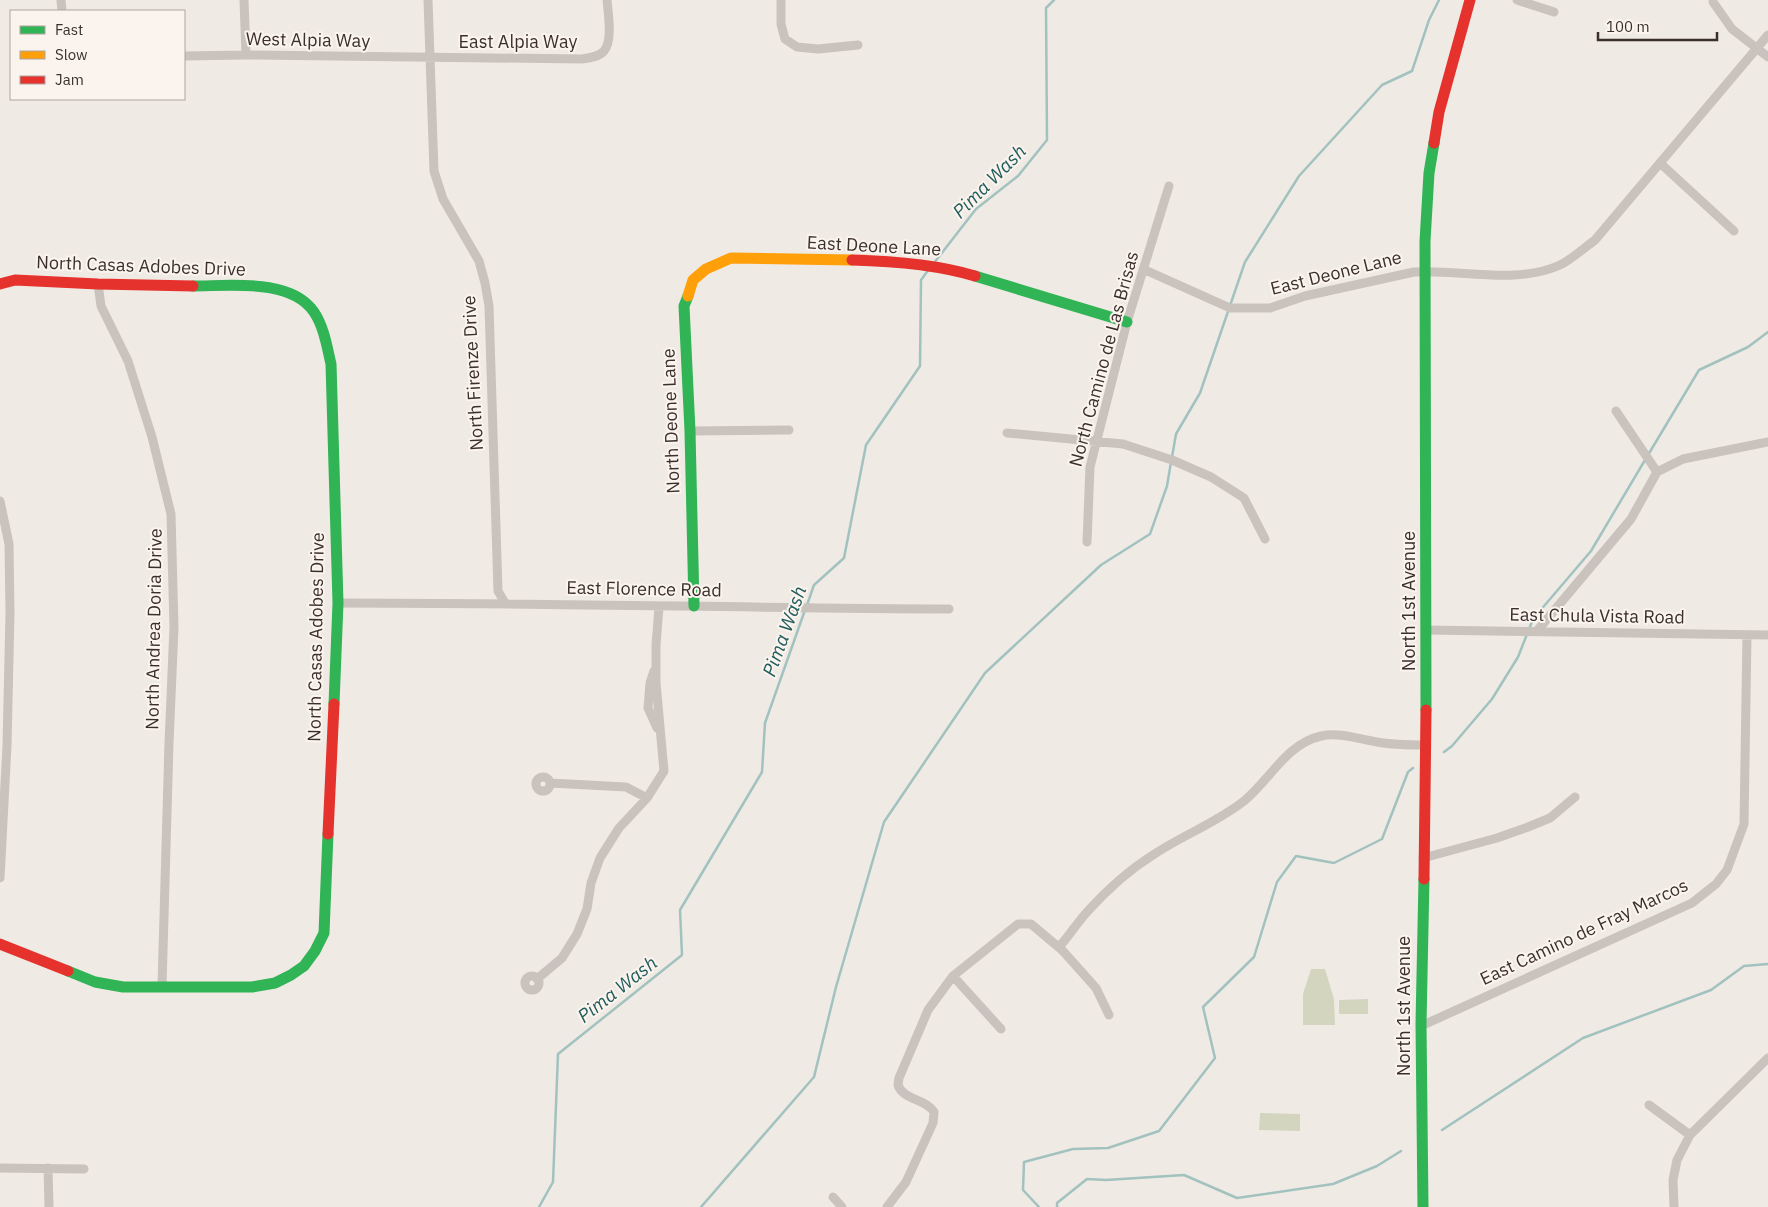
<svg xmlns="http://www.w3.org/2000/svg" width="1768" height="1207" viewBox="0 0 1768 1207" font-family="'IBM Plex Sans',sans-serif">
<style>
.green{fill:#d3d5bf}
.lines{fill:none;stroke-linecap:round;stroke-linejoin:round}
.stream{stroke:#a2c2bf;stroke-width:2.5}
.street{stroke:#c9c2bd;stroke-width:9}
.fast{stroke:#30b455;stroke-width:11}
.slow{stroke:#ff9f0a;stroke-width:11}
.jam{stroke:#e5322d;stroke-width:11}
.labels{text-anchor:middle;stroke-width:4;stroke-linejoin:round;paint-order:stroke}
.street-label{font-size:18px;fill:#3b2f2b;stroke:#fbf4ee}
.water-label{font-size:19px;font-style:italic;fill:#205d5c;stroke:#fbf4ee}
</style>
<rect width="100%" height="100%" fill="#f0eae5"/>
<path class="green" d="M1311 969H1325L1334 999 1335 1025H1303V994Z
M1368 999V1014H1339V1000Z
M1260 1113 1300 1114V1131L1259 1130Z"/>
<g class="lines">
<path class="stream" d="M934 263 976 209 1018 176 1047 140 1046 8 1054 0
M1648 455 1699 370 1748 347 1768 332
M1172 457 1176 434 1200 393 1245 262 1299 176 1382 85 1412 71 1429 20 1439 0
M807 605 814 585 844 558 866 445 920 366 921 280 929 269
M1444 752 1452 746 1492 699 1518 657 1533 619 1591 551 1645 460
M1442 1130 1583 1038 1711 990 1744 966 1768 964
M539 1207 553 1182 558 1054 682 955 680 910 762 772 765 723 805 610
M701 1207 814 1077 836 987 884 822 985 673 1101 565 1150 534 1167 486 1171 462
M1039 1207 1023 1190 1024 1162 1073 1149 1108 1148 1159 1131 1215 1058 1203 1007 1254 957 1277 882 1296 856 1334 863 1382 839 1408 772 1413 768
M1057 1207V1203L1087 1179 1106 1180 1184 1175 1237 1198 1333 1184 1377 1166 1401 1151"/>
<path class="street" d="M61 0 62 11
M244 0 246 55
M428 0 434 171 443 199 479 261 485 283 489 306 498 591 505 603
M781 0V24L785 39 797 47 818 49 858 45
M1517 0 1554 12
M1713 2 1732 29 1768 57
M184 56 246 55 582 59C589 58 599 57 604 51 613 41 608 13 607 0
M1660 163 1734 231
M1143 269 1230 308H1270L1305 296 1414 272C1461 269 1516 285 1560 265 1572 259 1584 248 1595 240L1768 35
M98 284 101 306 128 361 152 437 171 514 174 627 169 743 162 986
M1616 411 1657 472
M690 431 789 430
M1007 433 1123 444 1172 460 1211 477 1244 498 1265 539
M0 501 9 544 10 613 7 746 0 878
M1087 542 1090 467 1127 322 1169 186
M338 603C542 603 745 608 949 609
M1426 630 1768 635
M1537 631 1631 519 1657 472 1683 459 1768 442
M654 671 650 683 648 708 657 728
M536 784a7 7 0 1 1 14 0a7 7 0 1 1-14 0Z
M550 783 626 787 647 798
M1423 858 1497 838 1528 827 1550 818 1575 797
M1059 947C1069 936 1077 923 1087 912 1106 891 1129 870 1153 855 1183 835 1216 823 1244 801 1270 780 1286 744 1321 736 1340 732 1358 739 1377 742 1393 745 1410 745 1426 745
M525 983a7 7 0 1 1 14 0a7 7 0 1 1-14 0Z
M953 976 1001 1029
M537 979 562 958 577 934 587 909 591 883 600 858 619 828 647 798 664 771 656 683V645L659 607
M1421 1026 1692 903 1716 884 1727 870 1744 824 1747 635
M898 1085 899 1078 928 1010 953 976 1018 924H1031L1062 950 1096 988 1109 1015
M898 1085C903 1100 926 1099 934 1112
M1649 1105 1690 1135
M0 1168 84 1169
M48 1168 49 1207
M833 1197 842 1207
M887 1207 906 1182 933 1123 934 1112
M1674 1207 1673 1180 1677 1160 1690 1135 1768 1058"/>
<path class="fast" d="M975 276 1127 322
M193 286C230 286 291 278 314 312 324 327 327 347 331 364L338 603 334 704
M688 296 684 306 690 431 694 606
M1426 710 1425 241 1429 173 1434 143
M68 971 95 982 123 987H252L275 983 291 975 304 966 315 951 324 933 328 834
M1423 1207 1421 1024 1424 879"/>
<path class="slow" d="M688 296 693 280 706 269 731 258 852 260"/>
<path class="jam" d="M1434 143 1439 112 1470 0
M852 260C893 261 935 264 975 276
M0 284 15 280 98 284 193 286
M328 834 334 704
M1424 879 1426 710
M0 944 68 971"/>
</g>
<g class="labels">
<g class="street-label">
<text transform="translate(308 40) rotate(1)" y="6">West Alpia Way</text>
<text x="518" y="48">East Alpia Way</text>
<text transform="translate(874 246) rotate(3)" y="6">East Deone Lane</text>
<text transform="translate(141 266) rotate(2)" y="6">North Casas Adobes Drive</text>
<text transform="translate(1336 273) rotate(-14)" y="6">East Deone Lane</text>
<text transform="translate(1104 359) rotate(-75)" y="6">North Camino de Las Brisas</text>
<text transform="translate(473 373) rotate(-93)" y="6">North Firenze Drive</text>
<text transform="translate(671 421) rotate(-92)" y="6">North Deone Lane</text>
<text transform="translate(644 589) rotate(1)" y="6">East Florence Road</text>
<text transform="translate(1409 601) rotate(-90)" y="6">North 1st Avenue</text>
<text transform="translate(1597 616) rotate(1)" y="6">East Chula Vista Road</text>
<text transform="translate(154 629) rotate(-89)" y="6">North Andrea Doria Drive</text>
<text transform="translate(316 637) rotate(-89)" y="6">North Casas Adobes Drive</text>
<text transform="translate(1584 932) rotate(-25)" y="6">East Camino de Fray Marcos</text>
<text transform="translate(1404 1006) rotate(-90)" y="6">North 1st Avenue</text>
</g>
<g class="water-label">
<text transform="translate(989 181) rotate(-45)" y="7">Pima Wash</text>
<text transform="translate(784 631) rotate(-70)" y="7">Pima Wash</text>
<text transform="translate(617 989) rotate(-38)" y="7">Pima Wash</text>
</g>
</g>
<rect x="10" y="10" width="175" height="90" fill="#fbf4ee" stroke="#aea5a0"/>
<rect x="20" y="26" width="25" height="8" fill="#30b455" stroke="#aea5a0"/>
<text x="55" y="35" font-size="15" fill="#3b2f2b">Fast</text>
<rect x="20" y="51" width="25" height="8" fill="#ff9f0a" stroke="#aea5a0"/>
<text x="55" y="60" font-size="15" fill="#3b2f2b">Slow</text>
<rect x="20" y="76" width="25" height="8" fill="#e5322d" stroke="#aea5a0"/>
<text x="55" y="85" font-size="15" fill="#3b2f2b">Jam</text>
<path d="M1598 32v8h119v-8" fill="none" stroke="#3b2f2b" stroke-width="2.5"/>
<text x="1606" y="32" font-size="15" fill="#3b2f2b" stroke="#fbf4ee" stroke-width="4" paint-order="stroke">100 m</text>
</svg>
